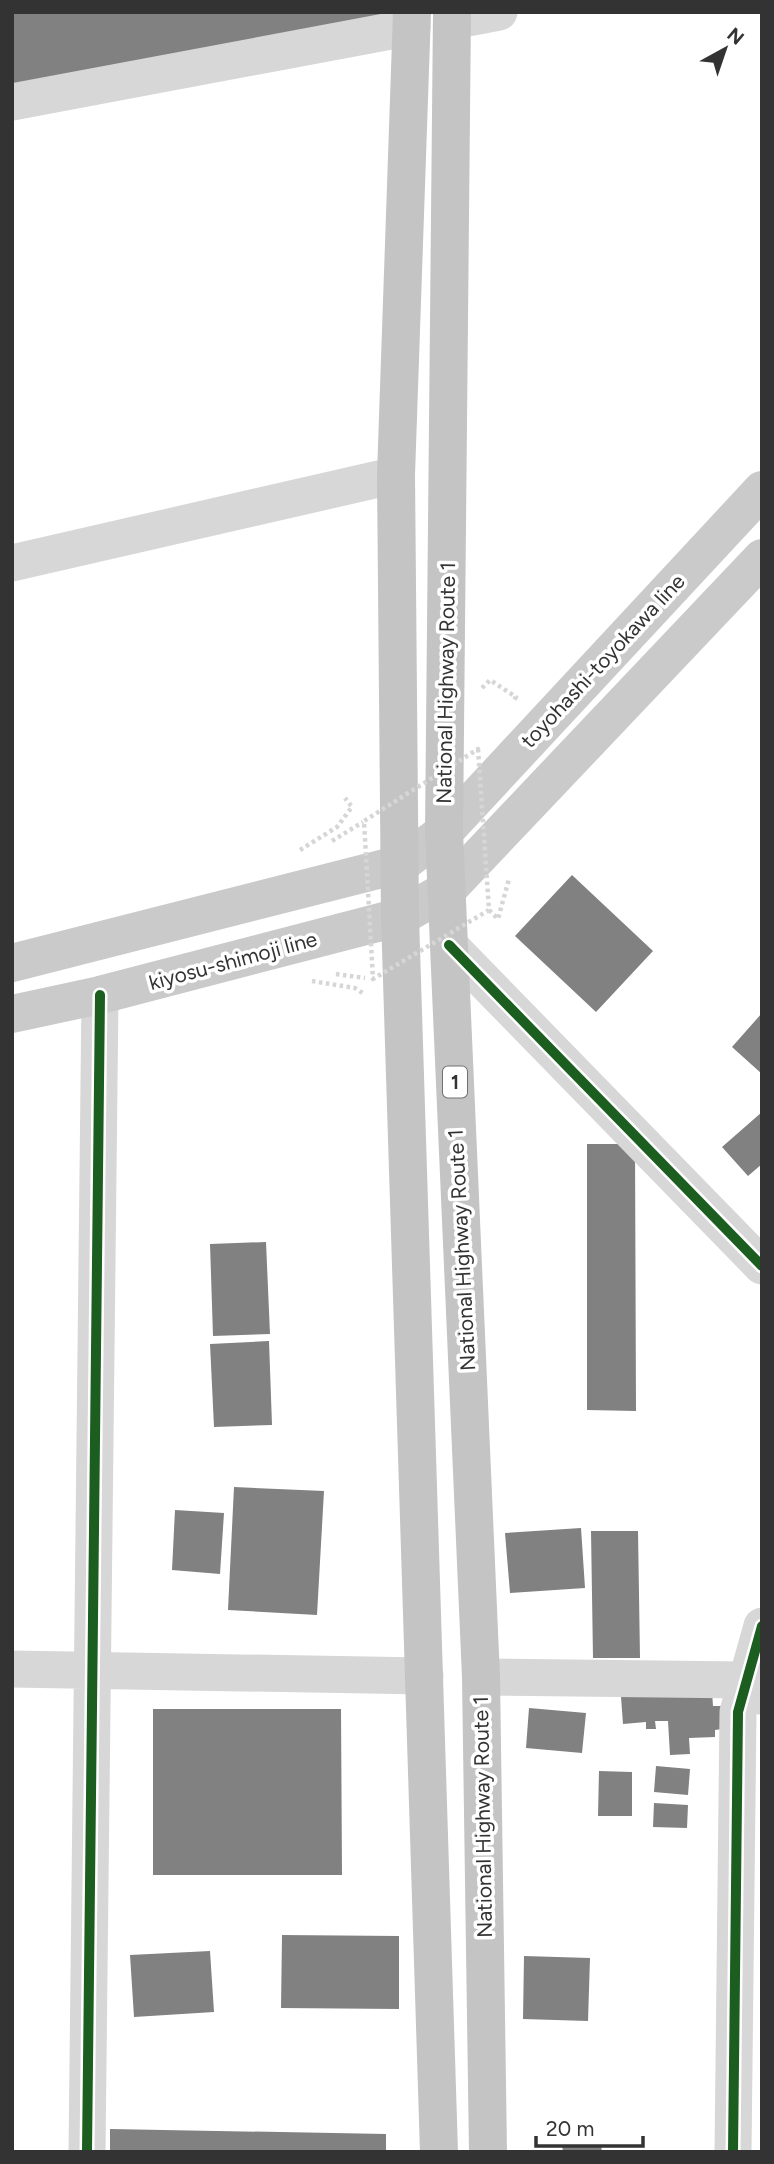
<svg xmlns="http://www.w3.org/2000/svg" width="774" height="2164" viewBox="0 0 774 2164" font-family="Figtree,sans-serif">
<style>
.building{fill:#818181}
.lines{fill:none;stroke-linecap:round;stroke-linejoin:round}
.path{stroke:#d6d6d6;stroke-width:4.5;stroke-dasharray:3.5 3.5;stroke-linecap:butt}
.minor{stroke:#d7d7d7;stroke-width:37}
.major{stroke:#cacaca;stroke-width:38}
.highway{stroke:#c4c4c4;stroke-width:38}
.path-bridge{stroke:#d6d6d6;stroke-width:4.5;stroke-dasharray:3.5 3.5;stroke-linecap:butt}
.cycleway-casing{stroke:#fff;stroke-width:15}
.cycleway{stroke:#1b5e20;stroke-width:10}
.labels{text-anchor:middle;stroke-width:7;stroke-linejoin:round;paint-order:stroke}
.shield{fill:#fff;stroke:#707070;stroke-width:2}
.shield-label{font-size:19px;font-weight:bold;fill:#333}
.street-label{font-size:21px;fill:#333;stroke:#fff}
</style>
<rect width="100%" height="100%" fill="#fff"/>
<path class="building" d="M12 12H399L12 88Z
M572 875 653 951 596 1012 515 936Z
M762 1013V1074L732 1047Z
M762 1112V1164L748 1176 722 1147Z
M587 1144H635L636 1411 587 1410Z
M266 1242 270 1334 213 1336 210 1244Z
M269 1341 272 1425 214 1427 210 1344Z
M234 1487 324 1491 317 1615 228 1610Z
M175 1510 224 1513 220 1574 172 1570Z
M581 1528 585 1588 510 1593 505 1533Z
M591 1531H638L640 1658H593Z
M712 1692 713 1706H721L722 1729 715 1730V1737L689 1738 690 1754 670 1755 668 1721H655L656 1729H646V1722L623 1724 621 1697Z
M529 1708 586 1713 582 1753 526 1748Z
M153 1709H341L342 1875H153Z
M656 1766 690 1769 688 1795 654 1792Z
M599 1771 632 1772V1816H598Z
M654 1803 688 1805 687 1828 653 1827Z
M282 1935 399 1936V2009L281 2008Z
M210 1951 214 2012 134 2017 130 1955Z
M524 1956 590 1958 588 2021 523 2019Z
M110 2129 386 2134V2152H110Z
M562 2145H601L602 2152H563Z"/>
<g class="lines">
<path class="path" d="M482 688 490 680 516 697 514 700
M332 841 363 822
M300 850 337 827 352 807 345 798
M489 910 498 919 509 879
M336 974 365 978
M312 981 355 988 364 994"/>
<path class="minor" d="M452 21 499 12
M12 102 412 27
M12 563 396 475
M449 945 762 1266
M12 1669 425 1676
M481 1677 745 1680 760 1696
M87 2152 100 995
M733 2152 738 1712 762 1626"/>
<path class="major" d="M12 963 401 864 444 832 762 490
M12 1014 100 995 400 917 448 889 762 558"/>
<path class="highway" d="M412 12 396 475 400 917 439 2152
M452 12 444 832 481 1677 488 2152"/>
<path class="path-bridge" d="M478 749 489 910 373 979 364 821Z"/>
<g class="cycleway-casing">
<path id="cycleway" d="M449 945 762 1266
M87 2152 100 995
M733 2152 738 1712 762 1626"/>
</g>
<use href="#cycleway" class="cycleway"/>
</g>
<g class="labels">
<rect class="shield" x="443" y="1066.5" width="24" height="31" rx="5"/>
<g class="shield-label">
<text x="455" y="1089">1</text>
</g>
<g class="street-label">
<text transform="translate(603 661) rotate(-47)" y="7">toyohashi-toyokawa line</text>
<text transform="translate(446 683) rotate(-89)" y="7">National Highway Route 1</text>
<text transform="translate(233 961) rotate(-15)" y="7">kiyosu-shimoji line</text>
<text transform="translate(462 1250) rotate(-93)" y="7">National Highway Route 1</text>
<text transform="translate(483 1817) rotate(-91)" y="7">National Highway Route 1</text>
</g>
</g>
<rect width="774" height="2164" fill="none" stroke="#333333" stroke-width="28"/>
<g transform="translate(725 49) rotate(40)" stroke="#ffffff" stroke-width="5" paint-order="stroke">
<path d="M0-5L12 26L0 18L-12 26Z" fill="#333333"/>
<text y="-10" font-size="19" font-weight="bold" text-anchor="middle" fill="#333333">N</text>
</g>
<path d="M536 2136v10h107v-10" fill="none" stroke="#333333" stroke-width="3.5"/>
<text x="546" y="2136" font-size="21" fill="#333333" stroke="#ffffff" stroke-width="5" paint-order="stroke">20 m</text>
</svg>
